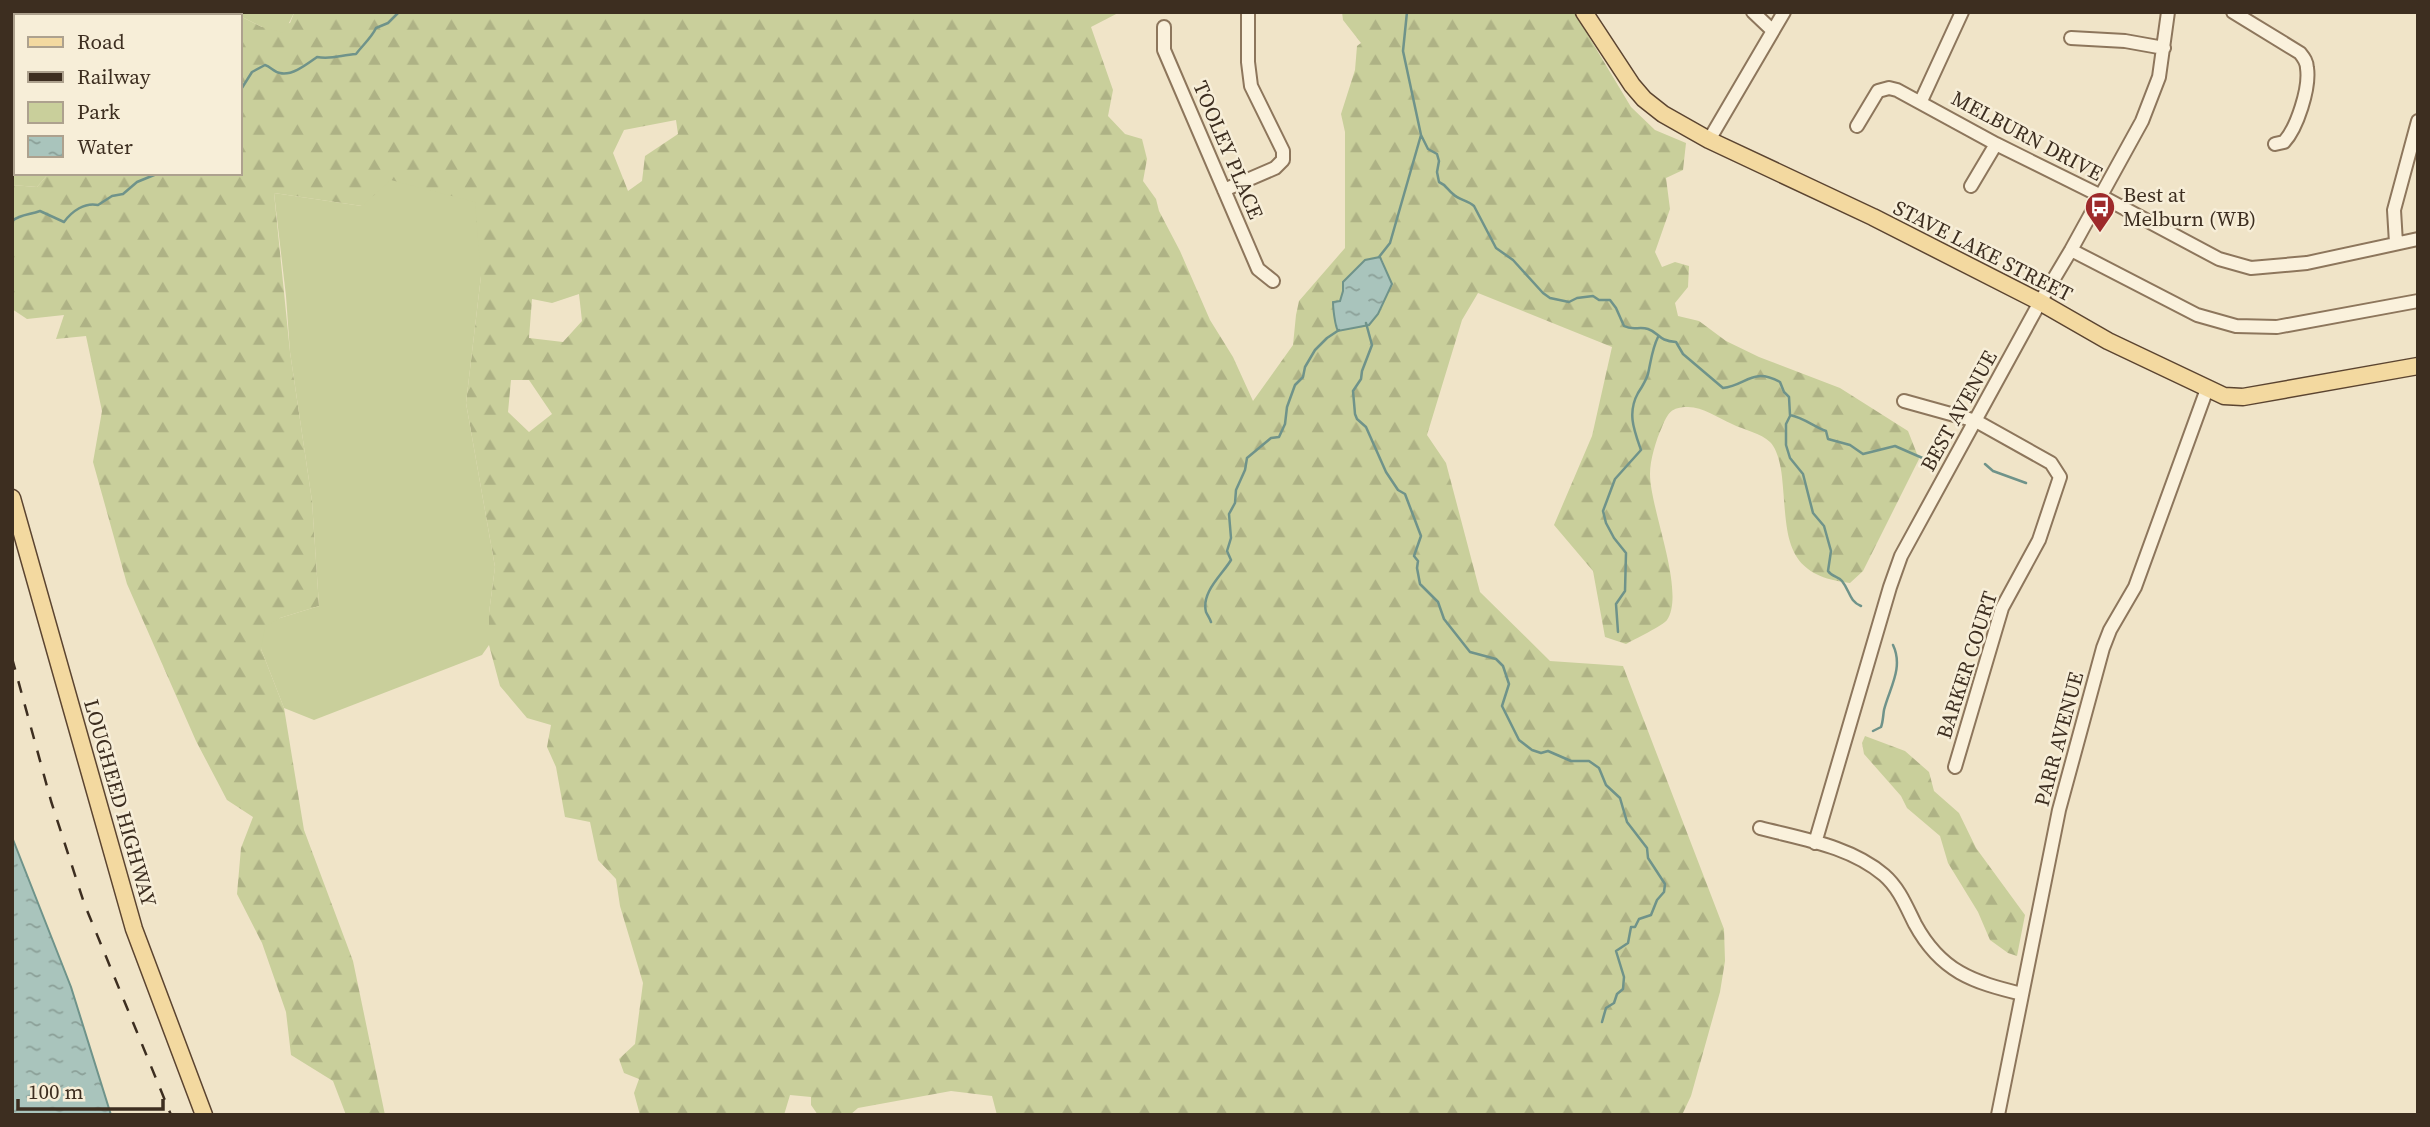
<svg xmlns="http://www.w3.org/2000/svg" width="2430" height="1127" viewBox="0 0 2430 1127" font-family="'Source Serif 4',serif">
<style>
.forest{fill:url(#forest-firs);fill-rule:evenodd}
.park{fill:#c9cf9b}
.water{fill:url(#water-ripples);stroke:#6f938a;stroke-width:2}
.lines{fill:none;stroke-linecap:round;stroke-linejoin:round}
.stream{stroke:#6f938a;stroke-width:2.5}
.minor-casing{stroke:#8d765c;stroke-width:16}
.major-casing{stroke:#5b4430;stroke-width:19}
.minor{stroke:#faf1dc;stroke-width:12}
.major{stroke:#f3d9a0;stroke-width:16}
.rail{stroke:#3d2e20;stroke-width:2.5;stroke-dasharray:12 12;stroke-linecap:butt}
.labels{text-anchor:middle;stroke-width:5;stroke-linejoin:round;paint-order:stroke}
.street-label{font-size:21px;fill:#3d2e20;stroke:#f7eed8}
.poi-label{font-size:21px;fill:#3d2e20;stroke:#f7eed8;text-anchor:start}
</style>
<defs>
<pattern id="forest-firs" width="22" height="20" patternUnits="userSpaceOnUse" patternTransform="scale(1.75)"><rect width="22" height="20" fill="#c9cf9b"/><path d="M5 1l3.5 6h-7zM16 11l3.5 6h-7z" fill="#aeb285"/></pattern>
<pattern id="water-ripples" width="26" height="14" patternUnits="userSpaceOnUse" patternTransform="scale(1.75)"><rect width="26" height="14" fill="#a9c4bc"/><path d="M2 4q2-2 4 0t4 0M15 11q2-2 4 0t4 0" fill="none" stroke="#8ba098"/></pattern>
</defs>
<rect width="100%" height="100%" fill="#f0e4c8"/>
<path class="forest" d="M298 12H361L362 14 364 12H1120L1091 27 1113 90 1108 116 1125 134 1142 139 1147 159 1143 181 1156 199 1159 211 1180 251 1210 320 1233 357 1253 401 1293 345 1296 315 1299 301 1345 248V132L1341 114 1355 70 1357 46 1361 43 1343 20 1342 12H1574L1631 107 1655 130 1686 143 1683 170 1666 178 1670 209 1655 252 1662 267 1675 262 1689 266 1688 287 1675 303 1678 316 1699 321 1726 341 1759 357 1840 388 1908 431 1919 459 1863 571 1850 583C1781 575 1788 534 1782 477 1781 467 1778 450 1770 442 1761 433 1744 430 1732 424 1718 418 1703 407 1688 407 1671 407 1668 413 1662 427 1656 440 1650 460 1650 474 1650 509 1686 592 1667 620 1664 625 1633 640 1626 644L1605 637 1593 571 1554 525 1592 436 1612 347 1478 293 1462 320 1427 435 1446 463 1480 592 1550 661 1623 666 1724 929 1725 961 1720 992 1691 1096 1682 1115H997L992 1096 951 1091 858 1108 850 1115H818L811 1105V1097L790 1095 784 1115H640L634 1093 639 1079 624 1073 619 1059 635 1044 643 983 620 906 616 879 598 860 590 822 565 817 556 767 547 747 551 725 527 718 500 686 489 645V613L495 567 466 403 481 276 362 206 274 193 290 352 312 501 319 606 280 618 261 649 284 708 304 830 353 961 385 1115H346L333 1081 291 1055 286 1012 262 943 237 894 241 848 253 817 227 800 196 741 127 584 93 462 102 411 86 336 56 339 64 315 27 319 12 309V185L37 187 49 173H240V16L262 27 290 23 294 13ZM676 120 678 134 645 156 642 181 628 191 613 153 624 130ZM1382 259 1392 284 1369 325 1335 326 1343 291 1352 272 1365 260ZM579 294 582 321 563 342 529 338 532 299 552 303ZM511 380H529L552 414 529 432 508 412Z
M1865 736 1905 751 1929 772 1934 791 1959 813 1976 848 2025 915 2017 956 2008 953 1990 940 1978 912 1948 863 1940 836 1907 808 1901 796 1864 754 1862 743Z"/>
<path class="park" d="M12 12H194L191 16H16V173H49L37 187 12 185Z
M202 12H298L294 13 284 33 262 27 236 14 216 16Z
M391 180 475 202 481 276 466 403 495 567 489 613V645L482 655 314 720 284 708 261 649 265 627 280 618 319 606 312 501 290 352 286 296 274 193 362 206Z"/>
<path class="water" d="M1380 257 1392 284 1378 314 1369 325 1338 331C1335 326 1333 308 1333 302L1340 301 1343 291V282L1365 260Z
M12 837 71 987 111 1115H12Z"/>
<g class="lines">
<path class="stream" d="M240 91 252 72 265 65C271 67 274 72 280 73 292 76 307 64 317 57 331 60 341 55 356 54 362 46 372 37 376 28L388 23 399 12
M1421 135 1428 149 1437 154 1439 161 1437 172 1439 182C1446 185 1447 189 1453 194 1459 200 1467 200 1474 206L1496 248 1513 260 1543 293 1550 298 1569 302 1577 298 1593 296 1599 300H1610L1616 308 1624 326C1633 331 1639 326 1648 329 1660 333 1658 341 1676 342L1683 354 1723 388C1747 385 1752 367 1780 382L1784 392 1789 397 1790 415C1804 418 1813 426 1826 431L1828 439 1850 445 1863 454 1895 446 1927 460
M12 221C21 214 30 215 40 211L64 222C72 211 85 202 98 205L112 196 123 194 137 182 159 173
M1379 257 1390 243 1421 135 1403 51 1407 12
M1366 323 1372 345 1362 371 1361 379 1353 391 1355 414 1357 419 1366 427 1386 472 1398 490 1405 494 1421 536 1414 556 1418 561 1417 568 1420 584 1438 602 1444 619 1470 652 1496 659 1503 666 1509 684 1502 706 1519 740 1532 750 1541 753 1548 751 1571 761H1589L1599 768 1606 785 1620 798 1627 822 1647 848 1648 858 1665 884 1664 892 1657 900 1651 915 1639 919 1635 927H1631L1628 943 1616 951 1624 977 1623 989 1617 994 1614 1003 1606 1008 1602 1022
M1790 416 1786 424V445L1790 458 1803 474 1813 513 1824 526 1831 551 1828 571C1832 577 1838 576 1842 581 1850 591 1849 601 1861 606
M1985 464 1993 471 2026 483
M1211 622C1210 619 1208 616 1206 612 1201 592 1222 575 1231 560L1227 551 1231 538 1229 514 1235 503 1236 490 1245 470 1247 458 1271 438 1279 437 1285 424 1287 407 1295 385 1303 377 1305 367 1315 350 1327 338 1339 330
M1618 632 1616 604 1625 591 1626 553 1614 538 1606 523 1603 511 1615 479 1641 450C1634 430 1627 413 1638 393 1642 387 1646 380 1648 374 1651 361 1652 349 1658 337
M1873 731 1881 727C1883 722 1883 716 1884 710 1889 689 1904 668 1893 645"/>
<g class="minor-casing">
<path id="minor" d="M1753 12 1773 31
M2233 12 2300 53C2304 58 2307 62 2307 68 2310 88 2297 128 2284 142L2275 144
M1164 27V50L1258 269 1273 281
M2071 38 2125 41 2164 48
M1921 101 1962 12
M1857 126 1878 91 1889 88 1897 90 1996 144 2101 196 2219 259 2251 268 2307 263 2418 239
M1709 140 1784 12
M1971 186 1996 144
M1224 190 1275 168 1283 160V151L1251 86 1248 62V12
M2396 243 2394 210 2418 121
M2071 250 2197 315 2236 326 2277 327 2418 301
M1904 401 1976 421 2051 463 2060 477 2039 540 2002 608 1955 767
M1760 828C1802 839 1850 846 1884 875 1899 888 1906 906 1915 924 1941 972 1973 982 2022 994
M1815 843 1890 587 1901 556 2040 302 2071 250 2142 121 2159 77 2168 12
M1998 1115 2059 810 2103 648 2110 630 2135 587 2207 389"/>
</g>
<g class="major-casing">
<path id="major" d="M1584 12 1632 85 1644 99 1663 114 1709 140 1873 217 2040 302 2108 341 2224 396 2243 397 2418 366
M12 498 134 929 204 1115"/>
</g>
<use href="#minor" class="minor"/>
<use href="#major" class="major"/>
<path class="rail" d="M12 658 51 801 84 903 171 1115"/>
</g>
<defs>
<g id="bus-pin" transform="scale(1.575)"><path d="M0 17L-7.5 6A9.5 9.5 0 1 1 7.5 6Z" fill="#9e2a2b" stroke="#f7eed8"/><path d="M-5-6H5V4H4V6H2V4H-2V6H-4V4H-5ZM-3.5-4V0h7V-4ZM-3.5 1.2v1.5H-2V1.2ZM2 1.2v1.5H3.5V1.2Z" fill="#fff"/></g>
</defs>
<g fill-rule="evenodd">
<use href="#bus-pin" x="2100" y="207"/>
</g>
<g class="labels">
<g class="street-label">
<text transform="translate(2027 136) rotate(28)" y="7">MELBURN DRIVE</text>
<text transform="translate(1228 150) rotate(67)" y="7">TOOLEY PLACE</text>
<text transform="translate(1983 251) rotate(27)" y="7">STAVE LAKE STREET</text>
<text transform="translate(1959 411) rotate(-61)" y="7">BEST AVENUE</text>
<text transform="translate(1967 665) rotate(-72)" y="7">BARKER COURT</text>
<text transform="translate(2059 739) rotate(-75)" y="7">PARR AVENUE</text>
<text transform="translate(120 803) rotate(74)" y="7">LOUGHEED HIGHWAY</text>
</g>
<g class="poi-label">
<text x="2123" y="202">Best at<tspan x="2123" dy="24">Melburn (WB)</tspan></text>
</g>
</g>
<rect width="2430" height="1127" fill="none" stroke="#3d2e20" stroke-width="28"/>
<rect x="14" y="14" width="228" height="161" fill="#f7eed8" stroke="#ada18e" stroke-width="2"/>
<rect x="28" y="37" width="35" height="10" fill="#f3d9a0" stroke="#ada18e" stroke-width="2"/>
<text x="77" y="49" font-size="21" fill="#3d2e20">Road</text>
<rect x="28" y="72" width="35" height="10" fill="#3d2e20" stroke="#ada18e" stroke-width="2"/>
<text x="77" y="84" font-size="21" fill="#3d2e20">Railway</text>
<rect x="28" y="102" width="35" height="21" fill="#c9cf9b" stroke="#ada18e" stroke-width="2"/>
<text x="77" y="119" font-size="21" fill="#3d2e20">Park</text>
<rect x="28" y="136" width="35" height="21" fill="url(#water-ripples)" stroke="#ada18e" stroke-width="2"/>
<text x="77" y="154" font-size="21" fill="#3d2e20">Water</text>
<path d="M18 1099v10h145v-10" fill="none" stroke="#3d2e20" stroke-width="3.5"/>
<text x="28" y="1099" font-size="21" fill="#3d2e20" stroke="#f7eed8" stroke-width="5" paint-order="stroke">100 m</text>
</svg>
